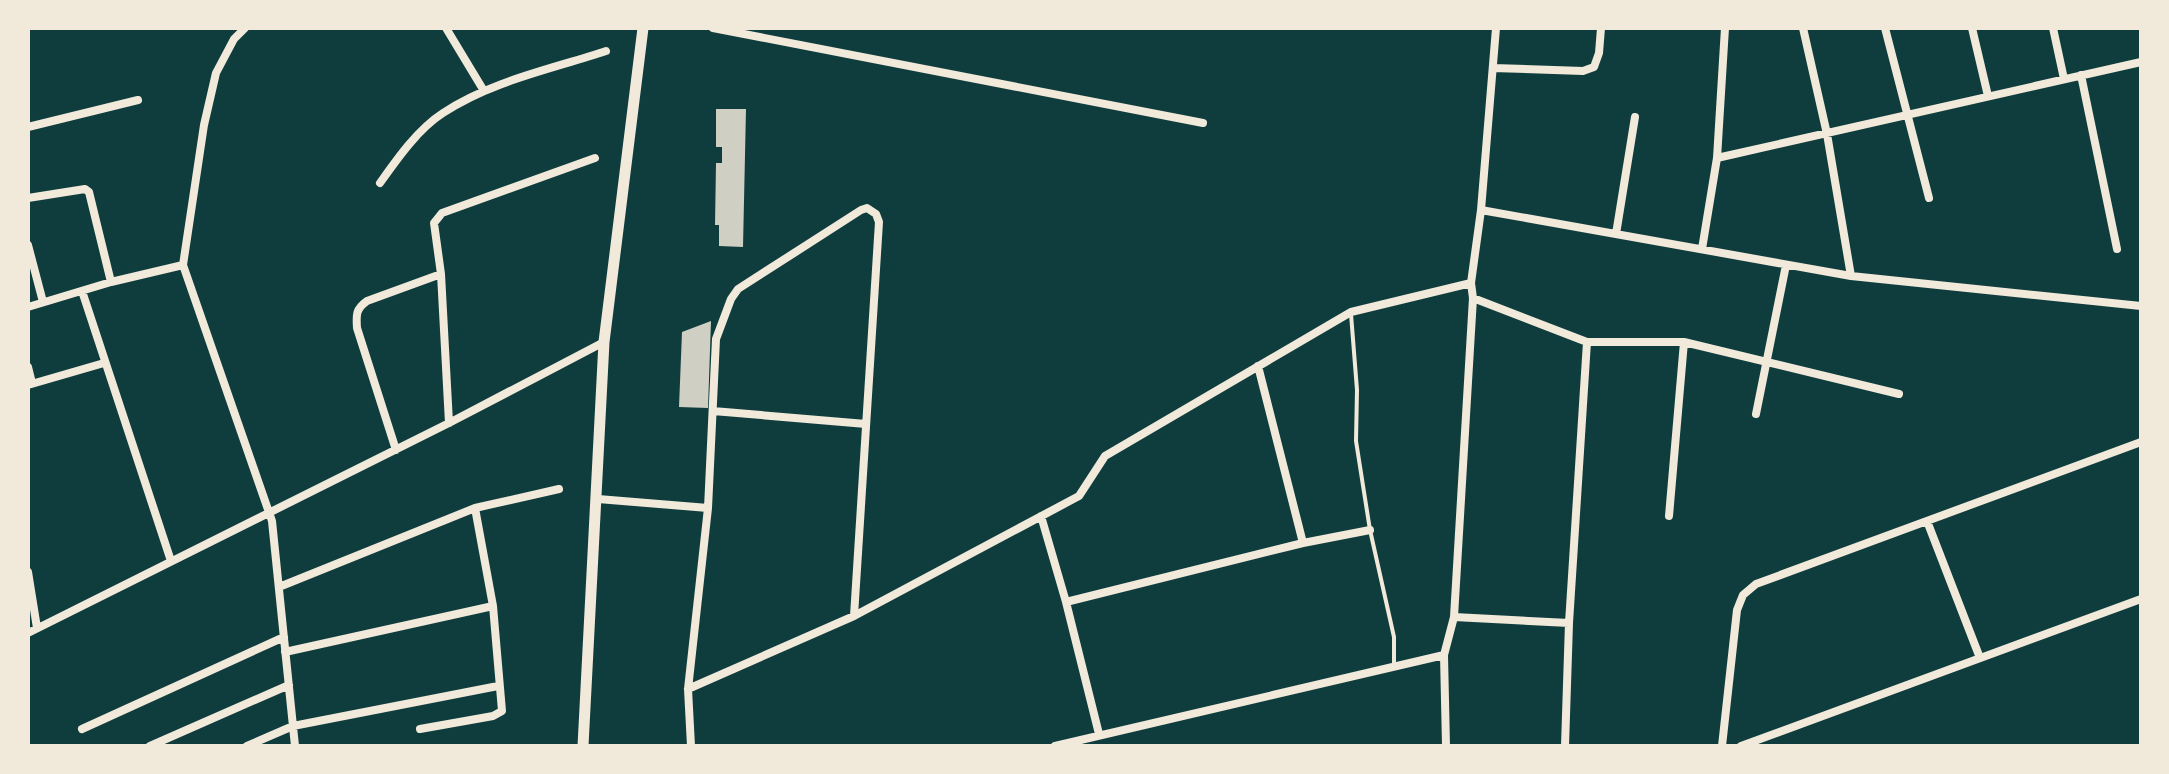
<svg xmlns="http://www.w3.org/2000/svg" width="2169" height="774" viewBox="0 0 2169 774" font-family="Mulish,sans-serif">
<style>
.building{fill:#cfcfc3}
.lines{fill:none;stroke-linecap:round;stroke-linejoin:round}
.service{stroke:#f1e9da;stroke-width:4}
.minor{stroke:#f1e9da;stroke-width:8}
.tertiary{stroke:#f1e9da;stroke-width:11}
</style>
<rect width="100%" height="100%" fill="#0f3d3e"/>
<path class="building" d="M716 109H746L743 247 719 246V225H715L716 163H722V147H716Z
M711 321 708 408 679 407 682 332Z"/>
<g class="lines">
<path class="service" d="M1351 314 1357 390 1356 441 1370 530 1394 637V665"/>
<path class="minor" d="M245 28 234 39 216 73 204 125 183 265 272 521 295 746
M446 28 484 91
M713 28 1203 123
M1803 28 1827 134 1851 276
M1885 28 1929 198
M1972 28 1988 96
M2053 28 2064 79
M1493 68 1583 71 1594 67 1599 53 1601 28
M2081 75 2117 249
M28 127 138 100
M1717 158 2141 62
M380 183C397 159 418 129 443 113 491 81 552 69 606 51
M28 198 85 189 89 192 111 282
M1481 210 1851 276 2141 306
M1616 234 1635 117
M28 245 43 302
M1702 249 1717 158 1725 28
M441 274 434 223 442 213 595 158
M82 291 171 561
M1473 298 1587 342H1684L1899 394
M28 307 111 282 183 265
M1258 366 1303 543 1370 530
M28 367 32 383
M28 385 104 363
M713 411 866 424
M1756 414 1786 265
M396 450 357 328C356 314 356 309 367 301L441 274 449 423
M598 499 708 508
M1041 516 1066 602 1099 734
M1669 516 1684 342
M1927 521 1980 658
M28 572 37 628
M279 587 475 508 559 489
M1066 602 1303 543
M1454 617 1569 623 1565 746
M1569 623 1587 342
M28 633 449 423 604 342
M285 652 493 606
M688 689 854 616 1079 496 1105 456 1351 312 1471 283
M82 729 284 637
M420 729 493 716 502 711 493 606 475 508
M150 746 289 685
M247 746 293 726 498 686
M691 746 688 689 708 508 716 339 731 299 738 289 861 210 867 208 876 214 879 222 854 616
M1055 746 1444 655
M1446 746 1444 655 1454 617 1473 298 1471 283 1481 210 1496 28
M1722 746 1737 610 1743 595 1756 584 2141 442
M1741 746 2141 599"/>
<path class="tertiary" d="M583 746 604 342 643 28"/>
</g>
<rect width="2169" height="774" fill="none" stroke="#f1e9da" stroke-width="60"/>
</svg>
